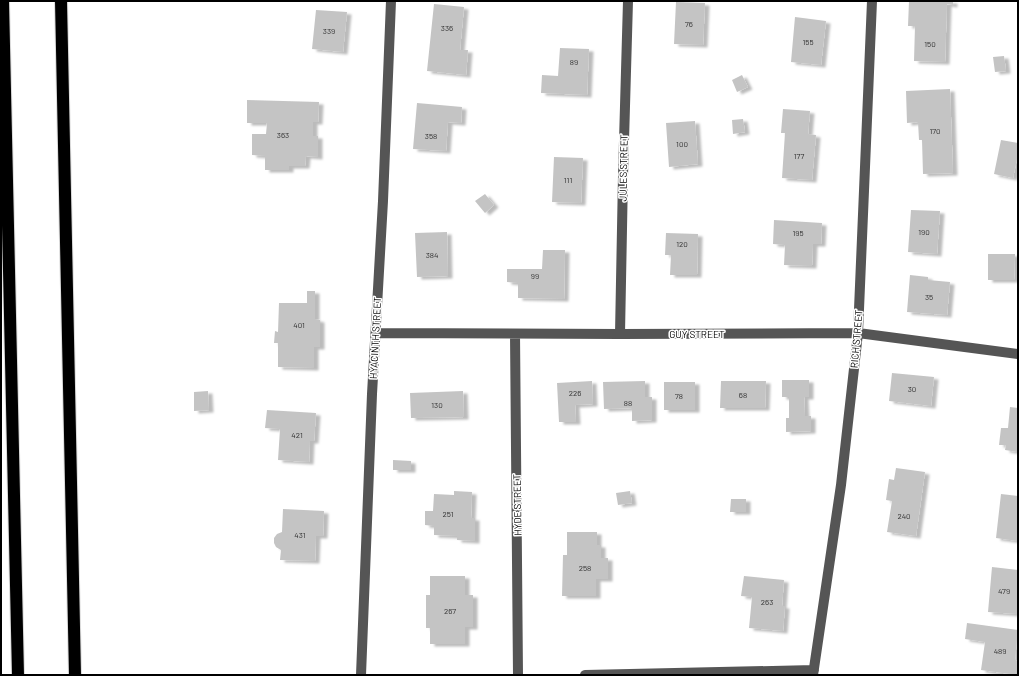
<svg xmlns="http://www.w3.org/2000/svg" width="1019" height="676" viewBox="0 0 1019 676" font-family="Barlow,sans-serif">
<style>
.building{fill:#c4c4c4;filter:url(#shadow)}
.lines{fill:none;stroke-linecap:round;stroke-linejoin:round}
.highway-casing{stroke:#dbdbdb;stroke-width:14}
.minor{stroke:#555;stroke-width:10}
.highway{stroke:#000;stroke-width:12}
.labels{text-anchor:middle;stroke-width:3;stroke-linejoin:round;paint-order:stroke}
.number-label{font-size:8px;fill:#313131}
.street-label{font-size:10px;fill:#000;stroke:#fff}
</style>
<defs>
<filter id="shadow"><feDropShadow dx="4.5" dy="2.5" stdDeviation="1" flood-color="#0004"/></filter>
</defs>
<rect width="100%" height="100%" fill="#fff"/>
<path class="building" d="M909 1H953V5L947 4 945 62 914 61 915 26H908Z
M676 2 705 3 703 45 674 44Z
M434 4 464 7 460 50H468L466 75 427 71Z
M316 10 347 12 343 52 312 49Z
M795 17 826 21 821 65 791 62Z
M560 48 589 49 587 95 541 93 542 75 558 76Z
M1004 56 1006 71 995 72 993 57Z
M742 75 748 87 737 92 732 80Z
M950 89 953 173 923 174 922 140H919L918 122 907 123 906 91Z
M247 100 319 102 318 122H313V136H318V157L306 156 305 166H289V170H265V156L252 155V134H266L267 123H247Z
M417 103 462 107 461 123 448 122 446 151 413 149Z
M783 109 810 111 808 134 816 135 812 180 782 178 785 133H781Z
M743 119 745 132 733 134 732 120Z
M695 121 698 164 669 167 666 123Z
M1001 140 1018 143V154L1013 178 994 174Z
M554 157 583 158 581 203 552 202Z
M485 194 494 205 485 213 475 201Z
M911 210 940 211 937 254 908 252Z
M774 220 822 223 821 244H813L812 266 784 265 785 245 773 244Z
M447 232 448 276 417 277 415 233Z
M666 233 698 234 697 275H670L671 255H665Z
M543 250H565L564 299 518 298V283L507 282V269H542Z
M988 254H1015L1014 280H988Z
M910 275 928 277V280L950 282 947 315 907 312Z
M307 291H315V319L320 320V347H314V368L278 367V343H274L275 331 278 332 279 303H307Z
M892 373 934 377 931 406 889 401Z
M782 380H809V397H804L805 416H811V431L786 432V418H789V397H782Z
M592 381 593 404 575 405 576 422H559L557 383Z
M645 381V397H652V420L632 421V408L604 409 603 382Z
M721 381H766L765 408H720Z
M664 382H695V410H664Z
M208 391 209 410 194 411V392Z
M463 391 464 417 411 418 410 393Z
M1010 407 1018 408V452L1005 450 1006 445H999L1001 428H1008Z
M267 410 316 413 314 441H310L309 462 278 460 280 429 265 428Z
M393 460 411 461V470H393Z
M896 468 925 472 916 536 887 532 892 501 886 500 889 479 894 480Z
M454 491 472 492 471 518H475V541L457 540V536L434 535V526L425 525V511H433L434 494 454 495Z
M630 491 632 503 618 505 616 493Z
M1001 494 1018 496V541L996 538Z
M731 499H746V512H730Z
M283 509 324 511 323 536H316L315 561 280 560 281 550 276 547 274 543V538L277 534 282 532Z
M567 532H597V545H601V558H608V579H596V596H562L563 555H567Z
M992 567 1018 570V614L988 612Z
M430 576H465V595H473V627H465V644H430V628H426V595H430Z
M744 576 784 580 782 606H785L783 631 749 628 752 597 741 596Z
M967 623 1018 630 1015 660 1018 661V675L981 670 985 642 965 639Z"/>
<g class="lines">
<g class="highway-casing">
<path id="highway" d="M3 1 18 675
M61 1 75 675"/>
</g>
<path class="minor" d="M376 333 620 334 858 333 1018 354
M515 334 518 675
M620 334 623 176 628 1
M361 675 372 394 383 201 391 1
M585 675 814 670
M813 675 841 485 858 333 872 1"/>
<use href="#highway" class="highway"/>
</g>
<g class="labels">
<g class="number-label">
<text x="689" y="27">76</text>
<text x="447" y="31">336</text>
<text x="329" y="34">339</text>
<text x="808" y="45">155</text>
<text x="930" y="47">150</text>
<text x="574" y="65">89</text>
<text x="935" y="134">170</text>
<text x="283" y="138">363</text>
<text x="431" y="139">358</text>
<text x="682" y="147">100</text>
<text x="799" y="159">177</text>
<text x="568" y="183">111</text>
<text x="924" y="235">190</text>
<text x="798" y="236">195</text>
<text x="682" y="247">120</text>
<text x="432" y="258">384</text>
<text x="535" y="279">99</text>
<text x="929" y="300">35</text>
<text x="299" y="328">401</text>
<text x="912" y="392">30</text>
<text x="575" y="396">226</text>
<text x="743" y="398">68</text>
<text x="679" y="399">78</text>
<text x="628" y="406">88</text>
<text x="437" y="408">130</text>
<text x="297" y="438">421</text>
<text x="448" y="517">251</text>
<text x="904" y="519">240</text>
<text x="300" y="538">431</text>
<text x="585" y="571">258</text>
<text x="1004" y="594">479</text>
<text x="767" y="605">263</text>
<text x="450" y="614">267</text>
<text x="1000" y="654">489</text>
</g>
<g class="street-label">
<text transform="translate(623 168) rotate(-89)" y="4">JULES STREET</text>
<text x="697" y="338">GUY STREET</text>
<text transform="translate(375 338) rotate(-87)" y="4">HYACINTH STREET</text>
<text transform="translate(856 339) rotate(-85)" y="4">RICH STREET</text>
<text transform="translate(517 505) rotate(-91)" y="4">HYDE STREET</text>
</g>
</g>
<rect width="1019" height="676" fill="none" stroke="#000000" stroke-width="4"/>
</svg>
